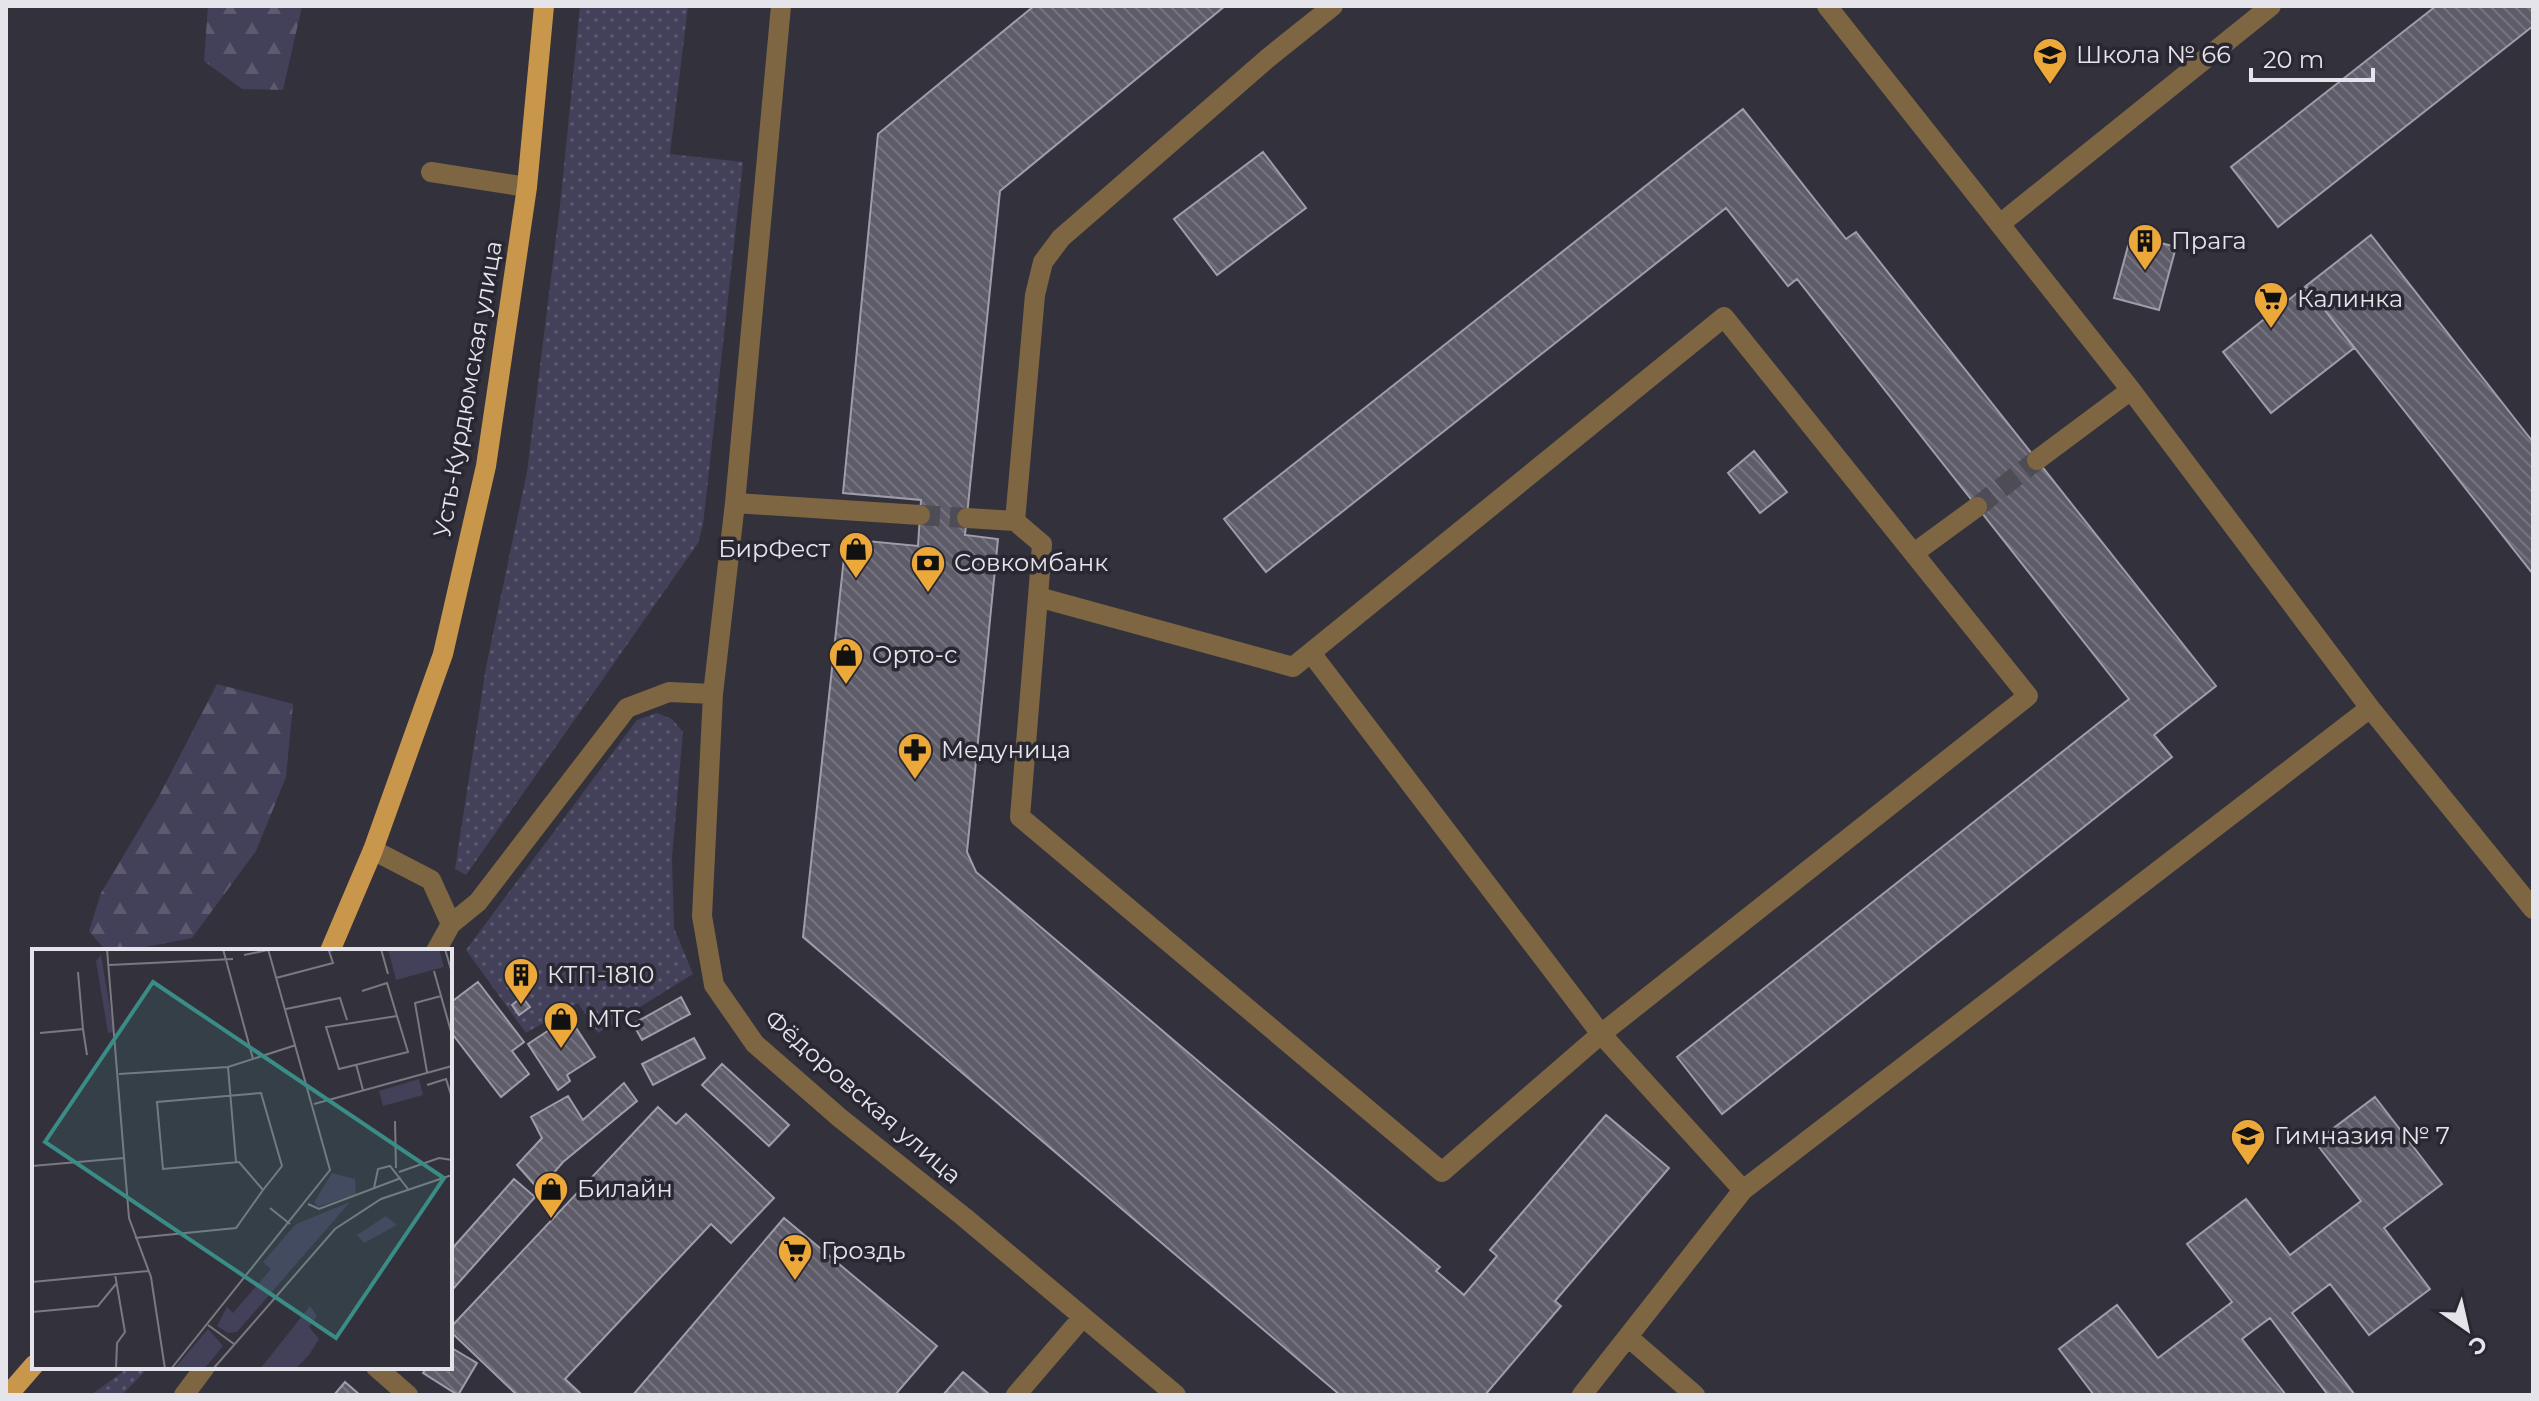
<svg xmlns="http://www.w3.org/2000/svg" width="2539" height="1401" viewBox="0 0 2539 1401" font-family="Montserrat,sans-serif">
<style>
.grass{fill:url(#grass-dots)}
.forest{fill:url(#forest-firs)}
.building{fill:url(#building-back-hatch);stroke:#9e9da9;stroke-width:2}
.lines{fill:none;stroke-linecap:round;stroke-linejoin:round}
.minor-tunnel{stroke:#4e4d56;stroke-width:20;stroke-dasharray:20 10;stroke-linecap:butt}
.minor{stroke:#7e6643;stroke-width:20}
.major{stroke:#c9974b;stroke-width:20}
.labels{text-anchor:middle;stroke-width:7;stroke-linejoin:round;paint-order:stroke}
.poi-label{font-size:24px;fill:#e5e4eb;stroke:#292832;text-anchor:start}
.street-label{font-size:24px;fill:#e5e4eb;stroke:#292832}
.inset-road{fill:none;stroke:#7a7982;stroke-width:2}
.view{fill:#3a8c87;fill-opacity:0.15;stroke:#3a8c87;stroke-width:4}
.inset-edge{fill:none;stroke:#e5e4eb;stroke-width:4}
</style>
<defs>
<pattern id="grass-dots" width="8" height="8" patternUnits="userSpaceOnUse" patternTransform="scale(2)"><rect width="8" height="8" fill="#434059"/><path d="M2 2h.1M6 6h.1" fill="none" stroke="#5e5b71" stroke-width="1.8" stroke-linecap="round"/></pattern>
<pattern id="forest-firs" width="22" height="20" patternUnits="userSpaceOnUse" patternTransform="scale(2)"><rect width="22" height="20" fill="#434059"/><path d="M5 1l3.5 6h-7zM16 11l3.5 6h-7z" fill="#5e5b71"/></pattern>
<pattern id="building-back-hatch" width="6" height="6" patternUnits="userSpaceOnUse" patternTransform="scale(2)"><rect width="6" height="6" fill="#5d5c68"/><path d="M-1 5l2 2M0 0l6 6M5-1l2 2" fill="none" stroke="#74737e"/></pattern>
</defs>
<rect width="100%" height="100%" fill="#33323c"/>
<path class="grass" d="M580 6H688L670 154 743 162 703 525 698 543 466 875 455 869 486 667 527 472 561 197Z
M657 713 672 719 683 732 672 857 674 928 693 974 598 1033 578 1003 526 1033 466 950 637 720Z
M129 1367H149L122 1395H91Z"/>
<path class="forest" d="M208 6H302L283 90 242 89 204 61Z
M217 684 293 704 286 777 256 851 192 938 125 951H106L89 931 101 893 159 796Z"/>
<path class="building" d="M1034 6H1225L1000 191 965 535 998 539 967 852 976 872 1440 1267 1436 1271 1464 1295 1497 1256 1490 1250 1606 1115 1669 1168 1555 1301 1561 1306 1485 1395H1340L803 937 846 539 918 546 921 500 843 493 878 134Z
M2436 6H2533V26L2278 227 2231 167Z
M1743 109 1846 239 1856 232 2216 686 2154 735 2172 757 1722 1114 1677 1057 2129 699 1797 279 1788 286 1726 208 1266 572 1224 519Z
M1263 152 1306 208 1217 275 1174 219Z
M2131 235 2176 247 2159 310 2114 298Z
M2371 235 2533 442V574L2306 286Z
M2306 286 2354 348 2271 413 2223 352Z
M1754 451 1787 492 1760 513 1728 473Z
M478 982 524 1042 512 1051 529 1074 501 1097 450 1031V1003Z
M522 997 530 1007 519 1015 512 1005Z
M681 997 690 1014 642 1040 633 1024Z
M569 1017 595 1057 567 1075 570 1081 558 1090 528 1044Z
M694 1038 705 1058 653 1085 642 1064Z
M722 1064 789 1125 769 1146 702 1085Z
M624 1083 637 1101 563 1162 539 1190 517 1165 542 1138 531 1117 568 1096 583 1120Z
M2375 1097 2442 1184 2384 1228 2430 1289 2369 1335 2330 1284 2292 1313 2355 1395H2328L2270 1318 2242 1339 2286 1395H2094L2059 1349 2117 1305 2158 1358 2232 1302 2187 1244 2246 1199 2290 1255 2361 1201 2315 1142Z
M658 1107 676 1124 686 1114 774 1198 731 1243 711 1224 565 1379 580 1393 578 1395H517L450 1331V1328Z
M514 1179 535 1197 453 1289 450 1286V1251Z
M784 1218 937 1346 895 1395H633Z
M450 1347 477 1363 458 1395 423 1373 427 1367H450Z
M963 1372 989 1394 988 1395H943Z
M345 1382 360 1395H334Z"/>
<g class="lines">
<path class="minor-tunnel" d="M1977 507 2037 460
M920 515 967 518"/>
<path class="minor" d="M781 6 735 503 713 694 702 916 714 985 755 1044 840 1118 964 1217 1176 1395
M1827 6 2131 390 2370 708 2533 909
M431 172 527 187
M2000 224 2271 6
M1724 317 2028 696 1601 1034 1442 1172 1020 817 1038 597 1293 667Z
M2037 460 2131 390
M735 503 920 515
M967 518 1015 521
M1914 553 1977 507
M1038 597 1042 544 1015 521 1035 295 1043 262 1061 238 1268 58 1333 6
M1311 653 1601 1034 1743 1190
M373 850 431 880 451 924
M436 951 451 924 478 902 627 708 669 692 713 694
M1628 1337 1695 1395
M376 1367 408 1395
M184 1395 205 1367
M1016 1395 1082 1318
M1582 1395 1743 1190 2370 708"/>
<path class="major" d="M330 951 373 850 443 654 486 466 527 187 544 6
M8 1395 34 1365"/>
</g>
<defs>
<g id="school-pin" transform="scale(1.8)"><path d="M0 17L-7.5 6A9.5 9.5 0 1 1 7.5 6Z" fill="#eca93a" stroke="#292832"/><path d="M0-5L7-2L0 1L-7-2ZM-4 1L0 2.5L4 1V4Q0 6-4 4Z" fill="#111"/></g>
<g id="building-pin" transform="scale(1.8)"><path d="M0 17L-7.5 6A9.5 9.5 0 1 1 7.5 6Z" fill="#eca93a" stroke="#292832"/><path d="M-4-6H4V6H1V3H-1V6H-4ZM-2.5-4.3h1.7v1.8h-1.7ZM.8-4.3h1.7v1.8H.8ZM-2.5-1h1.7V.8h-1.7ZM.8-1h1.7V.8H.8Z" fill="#111"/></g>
<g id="supermarket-pin" transform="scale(1.8)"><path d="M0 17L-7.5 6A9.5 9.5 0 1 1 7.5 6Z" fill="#eca93a" stroke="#292832"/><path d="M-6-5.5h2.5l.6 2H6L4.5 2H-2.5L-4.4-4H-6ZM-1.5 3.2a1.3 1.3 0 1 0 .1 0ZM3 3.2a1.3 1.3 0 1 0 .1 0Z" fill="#111"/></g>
<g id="shop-pin" transform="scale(1.8)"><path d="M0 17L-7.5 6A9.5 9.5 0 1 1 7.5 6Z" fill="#eca93a" stroke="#292832"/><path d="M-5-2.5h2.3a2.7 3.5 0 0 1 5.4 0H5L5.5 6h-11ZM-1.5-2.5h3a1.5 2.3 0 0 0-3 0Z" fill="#111"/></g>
<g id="bank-pin" transform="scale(1.8)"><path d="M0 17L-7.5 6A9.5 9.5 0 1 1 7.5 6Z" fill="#eca93a" stroke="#292832"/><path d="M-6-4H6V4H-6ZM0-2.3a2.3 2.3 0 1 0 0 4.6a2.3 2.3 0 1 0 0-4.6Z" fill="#111"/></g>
<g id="pharmacy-pin" transform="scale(1.8)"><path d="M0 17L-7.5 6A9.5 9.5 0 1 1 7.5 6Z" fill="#eca93a" stroke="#292832"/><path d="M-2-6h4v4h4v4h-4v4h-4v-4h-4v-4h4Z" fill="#111"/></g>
</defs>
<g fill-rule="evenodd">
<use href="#school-pin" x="2050" y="55"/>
<use href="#building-pin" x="2145" y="241"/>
<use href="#supermarket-pin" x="2271" y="299"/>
<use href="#shop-pin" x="856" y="549"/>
<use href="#bank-pin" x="928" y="563"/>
<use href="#shop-pin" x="846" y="655"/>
<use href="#pharmacy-pin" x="915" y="750"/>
<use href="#building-pin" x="521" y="975"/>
<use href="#shop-pin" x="561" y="1019"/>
<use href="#school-pin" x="2248" y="1136"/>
<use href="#shop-pin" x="551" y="1189"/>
<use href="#supermarket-pin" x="795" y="1251"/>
</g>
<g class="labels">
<g class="poi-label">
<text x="2076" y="63">Школа № 66</text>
<text x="2171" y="249">Прага</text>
<text x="2297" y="307">Калинка</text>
<text x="830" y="557" text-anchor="end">БирФест</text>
<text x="954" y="571">Совкомбанк</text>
<text x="872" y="663">Орто-с</text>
<text x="941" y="758">Медуница</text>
<text x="547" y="983">КТП-1810</text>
<text x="587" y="1027">МТС</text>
<text x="2274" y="1144">Гимназия № 7</text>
<text x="577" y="1197">Билайн</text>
<text x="821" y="1259">Гроздь</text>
</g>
<g class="street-label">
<text transform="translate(468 389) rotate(-80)" y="8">Усть-Курдюмская улица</text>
<text transform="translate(863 1097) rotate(41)" y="8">Фёдоровская улица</text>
</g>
</g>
<g transform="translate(32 949)">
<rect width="420" height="420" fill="#33323c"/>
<path d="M356 0H407L412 18 364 31ZM387 130 391 146 351 157 347 142ZM300 224 323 230 324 245 286 258 282 253ZM318 253 205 383 196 384 185 377 195 358 201 364 239 320 231 313 264 275ZM176 380 191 397 172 420H142Z" fill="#434059"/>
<path d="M69 6 82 83 76 84 64 12ZM354 267 365 276 332 294 325 286ZM278 357 285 367 277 378 287 390 277 406 263 420H228Z" fill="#434059"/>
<path class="inset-road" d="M75 0 97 269 119 328 133 420M191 0 221 110M349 0 356 25M413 0 420 24M212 6 236 1M77 16 201 10M402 22 409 47M244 29 301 14 297 2 304 0M330 42 355 34 365 67 376 103 307 120 294 78 365 67M254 60 308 49 315 71M51 80 55 106M8 84 51 80 46 23M324 115 331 141M196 118 204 213M395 123 383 54 409 47 420 86M87 125 196 118 264 96M395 136 414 130 420 149M229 144 250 217 231 241 207 213 131 220 125 153ZM282 155 420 117M363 172 364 219M0 217 92 209M367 223 407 209 420 211M342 239 346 220 358 217 376 240M276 255 287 260 369 229M238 259 258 275M103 289 204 279 231 241M83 325 93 383 85 394 84 420M0 333 116 322M0 363 66 357 84 335M176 376 202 395M139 420 298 221 236 0M181 420 303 280 349 250 420 226"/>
<path class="view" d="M121 33 412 229 304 389 13 193Z"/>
<rect width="420" height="420" class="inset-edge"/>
</g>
<rect width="2539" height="1401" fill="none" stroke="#e5e4eb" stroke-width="16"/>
<g transform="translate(2467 1329) rotate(146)" stroke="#292832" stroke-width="6" paint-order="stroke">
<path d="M0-6L14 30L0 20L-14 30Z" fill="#e5e4eb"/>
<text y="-12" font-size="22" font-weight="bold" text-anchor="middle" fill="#e5e4eb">С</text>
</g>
<path d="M2251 68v12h122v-12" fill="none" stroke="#e5e4eb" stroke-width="4"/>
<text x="2263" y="68" font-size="24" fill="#e5e4eb" stroke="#292832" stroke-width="6" paint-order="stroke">20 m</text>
</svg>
